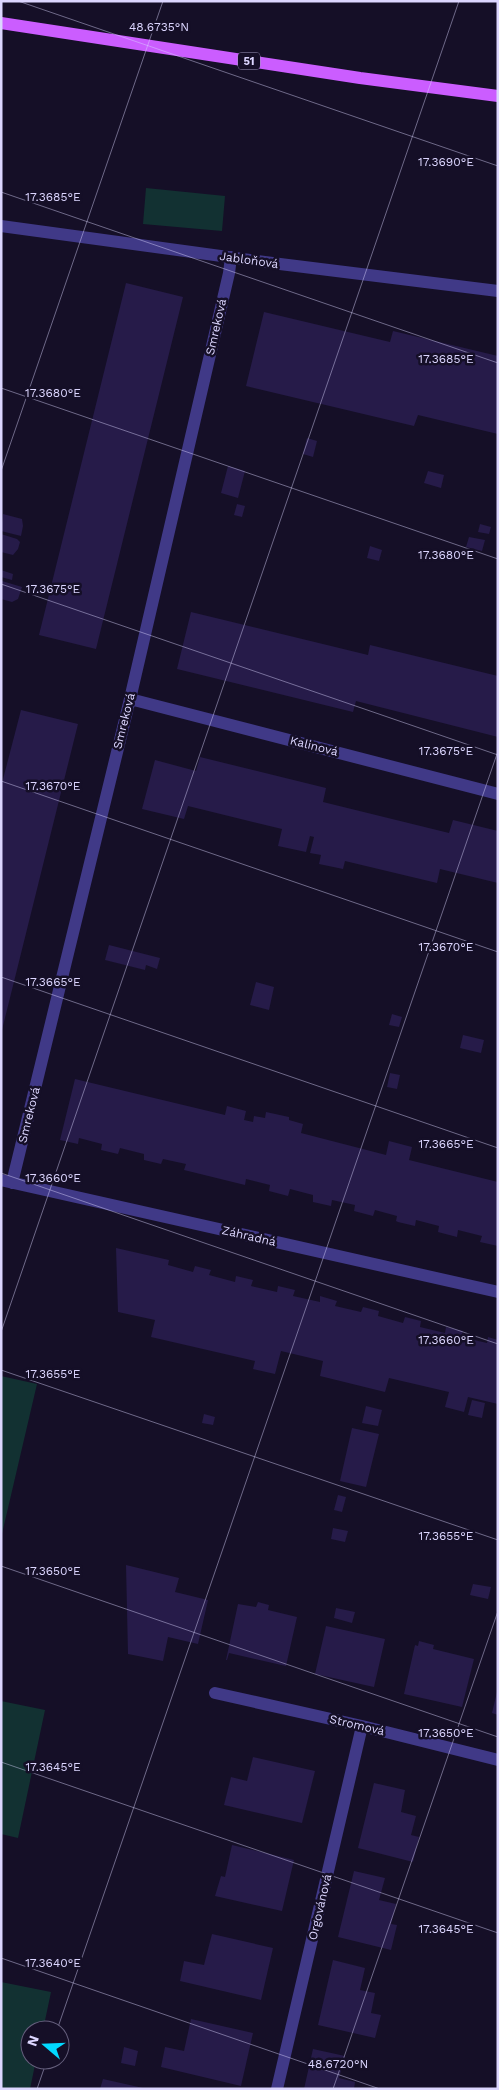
<svg xmlns="http://www.w3.org/2000/svg" width="499" height="2090" viewBox="0 0 499 2090" font-family="'Work Sans',sans-serif">
<style>
.green{fill:#123132}
.building{fill:#261b49}
.lines{fill:none;stroke-linecap:round;stroke-linejoin:round}
.minor{stroke:#403987;stroke-width:12}
.major{stroke:#cb5dff;stroke-width:12}
.ticks{fill:none;stroke:#dcd6ff;stroke-width:1;stroke-opacity:0.45}
.labels{text-anchor:middle;stroke-width:5;stroke-linejoin:round;paint-order:stroke}
.shield{fill:#150f27;stroke:#a09abe;stroke-width:1}
.shield-label{font-size:11px;font-weight:bold;fill:#dcd6ff}
.street-label{font-size:12px;fill:#dcd6ff;stroke:#150f27}
.ticks-label{font-size:12px;text-anchor:middle;fill:#dcd6ff;stroke:#150f27;stroke-width:5;stroke-linejoin:round;paint-order:stroke}
</style>
<rect width="100%" height="100%" fill="#150f27"/>
<path class="green" d="M146 188 225 196 222 231 143 224Z
M1 1376 37 1384 1 1538Z
M1 1701 45 1710 18 1838 1 1834Z
M1 1982 51 1992 43 2030H30V2060H36L30 2089H1Z"/>
<path class="building" d="M126 283 183 297 96 649 39 635Z
M264 312 390 342 393 331 498 356V434L418 415 414 426 246 386Z
M307 438 317 441 313 457 303 454Z
M228 466 245 471 238 498 221 493Z
M428 471 444 475 441 488 424 483Z
M237 504 245 506 242 517 234 515Z
M3 514 22 519 23 526 21 536 1 531Z
M480 524 491 527 489 534 478 532Z
M1 534 17 539 20 542 18 549 13 555 1 552Z
M469 537 485 540 482 551 466 547Z
M370 546 382 550 379 561 367 558Z
M1 570 13 574 12 580 1 577Z
M2 581 22 587 18 599 12 602 1 599Z
M191 612 368 655 370 645 498 676V737L356 701 353 712 177 669Z
M21 710 78 724 2 1030 1 787Z
M200 757 326 788 323 802 449 833 453 820 498 831V883L440 869 437 883 345 861 343 869 319 864 321 855 310 853 314 837 310 836 306 852 278 846 282 829 188 806 184 819 142 809 155 760 196 771Z
M109 945 160 958 157 969 146 965 145 970 105 960Z
M256 982 274 987 269 1010 250 1005Z
M392 1014 402 1017 399 1027 389 1025Z
M463 1035 484 1040 481 1053 460 1048Z
M390 1073 400 1075 397 1089 387 1087Z
M75 1079 225 1115 227 1106 246 1111 244 1120 253 1122 254 1116 265 1118 266 1112 289 1117V1120L303 1124 301 1133 386 1155 389 1141 412 1147 409 1160 498 1182V1246L480 1242 482 1236 458 1230 457 1237 438 1232 439 1226 416 1220 415 1226 398 1222 396 1221 397 1216 375 1210 373 1216 354 1211 355 1205 332 1200 331 1206 313 1202V1195L290 1189 288 1196 269 1191 270 1185 246 1179 245 1185 184 1170 186 1164 163 1159 161 1164 144 1160V1154L120 1148 118 1154 101 1150 102 1144 79 1138 78 1144 60 1140Z
M116 1248 169 1260 168 1265 193 1272 195 1266 211 1270 209 1275 235 1282 236 1276 253 1280 251 1286 277 1292 278 1286 295 1290 293 1296 320 1302V1296L337 1301 335 1306 361 1312 363 1307 379 1311 378 1316 403 1323 405 1317 421 1321 420 1327 445 1333 446 1327 463 1331 461 1337 487 1343 488 1337 498 1340V1404L468 1397 464 1412 445 1407 449 1392 389 1378 385 1392 320 1376 323 1361 281 1351 275 1374 253 1369 255 1361 151 1337 155 1320 118 1312Z
M472 1400 485 1403 482 1418 468 1415Z
M366 1406 382 1410 378 1426 362 1423Z
M204 1414 215 1417 213 1425 202 1423Z
M352 1428 379 1434 366 1487 340 1481Z
M338 1495 346 1497 342 1512 334 1510Z
M333 1528 348 1531 345 1542 331 1539Z
M126 1565 179 1578 175 1592 208 1600 198 1644 168 1637 163 1661 128 1654Z
M473 1584 491 1587 488 1599 470 1595Z
M258 1602 269 1605 268 1610 297 1617 286 1666 229 1653 227 1660H226L238 1604 256 1607Z
M336 1608 355 1612 352 1623 334 1618Z
M326 1626 385 1639 374 1687 315 1674Z
M419 1641 434 1645 433 1649 474 1659 462 1707 404 1694 415 1645 418 1646Z
M497 1692H498V1715L492 1713Z
M253 1757 315 1771 302 1823 224 1805 231 1777 247 1781Z
M374 1783 405 1790 401 1812 416 1816 411 1835 419 1837 413 1862 358 1848Z
M232 1845 294 1860 282 1911 215 1896 221 1876 225 1877Z
M354 1871 385 1878 379 1900 396 1904 391 1924 397 1925 391 1950 338 1937Z
M212 1934 273 1948 261 2000 180 1981 184 1961 204 1965Z
M333 1960 365 1968 360 1990 375 1993 371 2013 381 2015 375 2038 318 2025Z
M191 2019 253 2033 241 2086 161 2067 165 2047 184 2051Z
M124 2047 138 2051 135 2066 121 2063Z
M313 2049 345 2056 339 2078 355 2082 354 2089H304Z
M103 2079 143 2088V2089H100Z"/>
<g class="lines">
<path class="minor" d="M1 226 280 264 498 291
M130 699 498 794
M1 1180 498 1292
M12 1183 130 699 229 273 231 257
M215 1693 362 1726 498 1760
M277 2089 362 1726"/>
<path class="major" d="M1 23 360 78 498 96"/>
</g>
<path class="ticks" d="M18 1 498 166M1 192 498 363M1 388 498 559M1 471 163 1M1 584 498 755M1 781 498 952M1 977 498 1148M1 1173 498 1344M1 1332 459 1M1 1370 498 1540M1 1566 498 1737M1 1762 498 1933M1 1958 380 2089M57 2030 498 751M37 2089 47 2060M333 2089 498 1611"/>
<g class="labels">
<rect class="shield" x="238" y="52.5" width="22" height="17" rx="4"/>
<g class="shield-label">
<text x="249" y="65">51</text>
</g>
<g class="street-label">
<text transform="translate(249 260) rotate(8)" y="4">Jabloňová</text>
<text transform="translate(216 327) rotate(-77)" y="4">Smreková</text>
<text transform="translate(124 721) rotate(-76)" y="4">Smreková</text>
<text transform="translate(314 746) rotate(14)" y="4">Kalinová</text>
<text transform="translate(29 1115) rotate(-76)" y="4">Smreková</text>
<text transform="translate(249 1236) rotate(13)" y="4">Záhradná</text>
<text transform="translate(357 1725) rotate(13)" y="4">Stromová</text>
<text transform="translate(320 1907) rotate(-77)" y="4">Orgovánová</text>
</g>
</g>
<g class="ticks-label">
<text x="159" y="31">48.6735°N</text>
<text x="446" y="166">17.3690°E</text>
<text x="53" y="201">17.3685°E</text>
<text x="446" y="363">17.3685°E</text>
<text x="53" y="397">17.3680°E</text>
<text x="446" y="559">17.3680°E</text>
<text x="53" y="593">17.3675°E</text>
<text x="446" y="755">17.3675°E</text>
<text x="53" y="790">17.3670°E</text>
<text x="446" y="951">17.3670°E</text>
<text x="53" y="986">17.3665°E</text>
<text x="446" y="1148">17.3665°E</text>
<text x="53" y="1182">17.3660°E</text>
<text x="446" y="1344">17.3660°E</text>
<text x="53" y="1378">17.3655°E</text>
<text x="446" y="1540">17.3655°E</text>
<text x="53" y="1575">17.3650°E</text>
<text x="446" y="1737">17.3650°E</text>
<text x="53" y="1771">17.3645°E</text>
<text x="446" y="1933">17.3645°E</text>
<text x="53" y="1967">17.3640°E</text>
<text x="338" y="2068">48.6720°N</text>
</g>
<rect width="499" height="2090" fill="none" stroke="#dcd6ff" stroke-width="5"/>
<g transform="translate(45 2045) rotate(289)"><circle r="24" fill="#150f27" stroke="#655f7d"/>
<path d="M0-4L9 19L0 12L-9 19Z" fill="#02d9ff"/>
<text y="-8" font-size="14" font-weight="bold" text-anchor="middle" fill="#dcd6ff">N</text>
</g>
</svg>
